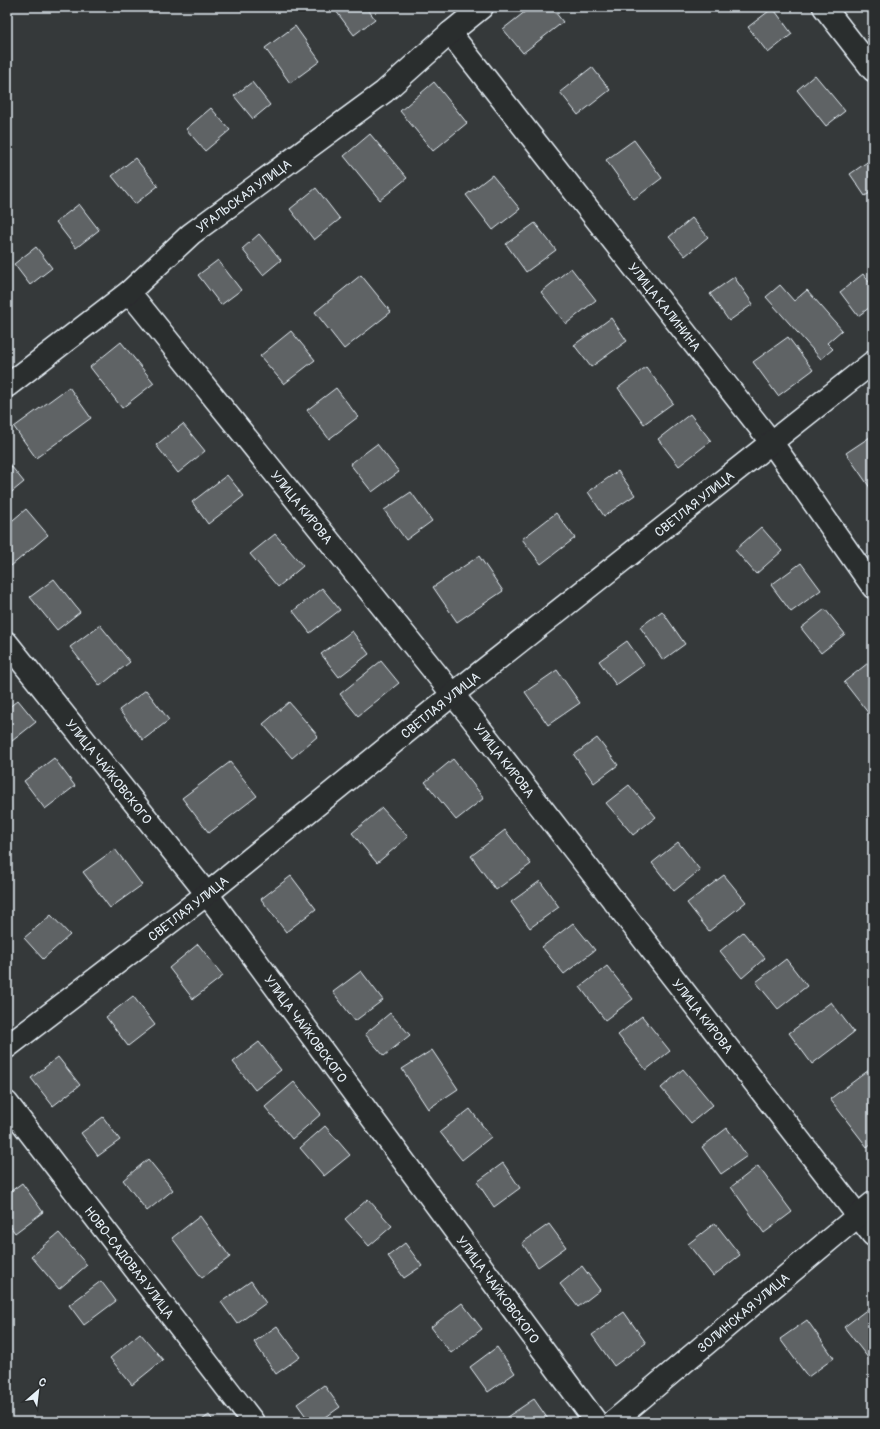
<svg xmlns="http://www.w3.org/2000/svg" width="880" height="1429" viewBox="0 0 880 1429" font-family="Pangolin,sans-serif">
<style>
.building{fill:#5f6365;stroke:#e8f1f8}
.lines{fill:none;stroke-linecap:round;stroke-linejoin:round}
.minor-casing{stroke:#e8f1f8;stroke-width:25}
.major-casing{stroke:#e8f1f8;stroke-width:25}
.minor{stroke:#2a2d2e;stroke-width:22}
.major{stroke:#2a2d2e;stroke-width:22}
.labels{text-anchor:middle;stroke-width:4;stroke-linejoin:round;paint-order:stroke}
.street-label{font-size:13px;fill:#e8f1f8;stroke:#2a2d2e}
</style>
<rect width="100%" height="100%" fill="#35393a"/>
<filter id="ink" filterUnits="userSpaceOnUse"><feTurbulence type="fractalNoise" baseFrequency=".025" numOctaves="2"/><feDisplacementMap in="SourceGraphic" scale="8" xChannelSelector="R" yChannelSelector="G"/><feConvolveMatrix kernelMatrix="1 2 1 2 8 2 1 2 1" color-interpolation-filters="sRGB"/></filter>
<g filter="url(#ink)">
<path class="building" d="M333 7H366L375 19 354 35Z
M531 7H551L563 22 523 53 503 29Z
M773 8 792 34 768 53 748 27Z
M295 26 320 61 290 83 265 48Z
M592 67 610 90 578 115 560 92Z
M815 75 845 111 826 126 797 90Z
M252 82 270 105 253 119 234 96Z
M434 82 467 123 433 151 400 111Z
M211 108 230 130 205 151 186 129Z
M370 134 407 178 380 200 344 156Z
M634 140 662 178 634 199 606 160Z
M135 158 158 186 135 204 112 176Z
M873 158V191L865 196 850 174Z
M492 175 520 209 493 230 466 195Z
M316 188 340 219 314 240 290 209Z
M79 204 99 230 76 248 56 222Z
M692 218 708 237 685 256 669 237Z
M535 223 556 250 526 272 506 244Z
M259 234 281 260 263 275 242 249Z
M36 247 52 268 30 285 14 264Z
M218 260 241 290 221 305 198 275Z
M571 268 596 300 566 324 541 292Z
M863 274 873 287V305L858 316 840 292Z
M361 275 391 312 344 349 315 312Z
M734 277 753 304 729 321 710 294Z
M780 285 794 301 807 290 842 330 827 343 833 349 821 359 766 297Z
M611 318 627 341 591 367 574 345Z
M291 331 315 360 284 384 260 356Z
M788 337 813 370 778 396 753 362Z
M121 342 154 383 122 408 90 367Z
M646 367 673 403 644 424 618 388Z
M69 387 91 418 36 458 14 427Z
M336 388 358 417 329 439 307 410Z
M690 414 711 441 679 466 658 439Z
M183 424 205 451 178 473 156 445Z
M873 435V492L846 453Z
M377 444 399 472 372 492 350 464Z
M7 461 24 482 7 496Z
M618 471 635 495 604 516 588 492Z
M227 475 244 496 208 524 192 502Z
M411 492 432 521 406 540 384 510Z
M26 509 48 535 11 566 7 561V525Z
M556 513 575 538 541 564 522 539Z
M761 527 782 551 756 574 735 550Z
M275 534 303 566 278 587 250 554Z
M479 556 503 591 457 622 433 587Z
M801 563 821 590 791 612 771 585Z
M54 579 80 612 57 630 30 597Z
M322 588 340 610 310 633 293 611Z
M825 609 845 634 821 653 801 628Z
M662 611 685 644 663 660 640 627Z
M100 625 130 662 100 686 70 647Z
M352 631 369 654 339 677 321 654Z
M627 641 644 665 616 685 599 661Z
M381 661 399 683 358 716 340 694Z
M868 663 873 670V711L869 714 844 682Z
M557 670 580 703 548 725 525 692Z
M146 690 169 720 143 740 119 710Z
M18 700 36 722 7 745V709Z
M289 702 318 736 292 758 263 724Z
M597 738 618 765 594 783 574 755Z
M54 758 75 786 45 809 24 781Z
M453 759 484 798 456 820 425 782Z
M230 762 257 796 209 833 182 798Z
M629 785 656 817 633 835 606 803Z
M382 808 408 837 377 863 352 833Z
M505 830 531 864 496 890 471 856Z
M678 842 700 870 674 891 652 863Z
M115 849 142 885 110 908 83 872Z
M724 875 746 902 709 931 687 903Z
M291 876 316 909 286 932 261 899Z
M540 881 559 907 530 928 511 902Z
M51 915 70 935 43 959 24 938Z
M573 923 595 950 564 974 542 947Z
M743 932 765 958 742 978 720 951Z
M198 944 223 976 193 999 169 968Z
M786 959 807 986 778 1009 756 982Z
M607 966 633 999 605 1020 580 987Z
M361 971 383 1000 355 1021 333 992Z
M133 996 155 1025 128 1046 106 1017Z
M831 1002 854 1032 812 1064 789 1033Z
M390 1013 410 1035 384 1056 365 1034Z
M642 1016 670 1051 646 1070 618 1035Z
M259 1042 281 1070 255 1090 233 1062Z
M432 1050 458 1089 428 1109 402 1069Z
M58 1057 80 1085 53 1106 31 1078Z
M873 1067V1142L867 1147 830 1099Z
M683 1069 713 1105 691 1123 661 1088Z
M294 1082 321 1114 292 1139 265 1107Z
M470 1109 491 1137 462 1160 440 1132Z
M103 1117 120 1140 98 1156 81 1133Z
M325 1126 350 1155 324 1176 300 1148Z
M727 1128 747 1156 721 1174 702 1147Z
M148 1159 173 1190 147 1211 123 1180Z
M503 1163 520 1188 494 1207 477 1182Z
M758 1166 792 1212 764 1233 731 1187Z
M22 1183 43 1212 15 1233 7 1222V1194Z
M368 1199 392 1226 369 1246 345 1219Z
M200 1216 230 1257 202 1278 172 1238Z
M715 1223 740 1255 713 1276 688 1244Z
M549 1224 566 1247 538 1267 522 1243Z
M59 1233 87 1265 59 1289 31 1256Z
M405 1243 422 1266 404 1278 388 1256Z
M582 1266 600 1290 578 1307 560 1284Z
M101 1281 116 1301 84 1325 69 1305Z
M251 1281 266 1303 237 1324 221 1302Z
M462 1303 482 1329 451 1353 431 1327Z
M873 1305V1362L872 1363 844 1327Z
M624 1312 646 1343 614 1366 592 1335Z
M807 1320 834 1358 808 1377 780 1339Z
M277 1326 300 1357 276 1374 254 1342Z
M140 1333 163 1360 132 1385 110 1358Z
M497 1347 515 1373 488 1392 470 1367Z
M324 1385 340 1407 319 1422H310L297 1404Z
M534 1399 550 1422H502L501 1421Z
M209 1415 214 1422H199Z"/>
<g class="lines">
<g class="minor-casing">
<g id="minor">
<path d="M824 7 873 70"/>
<path id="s1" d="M450 33 772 443 873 587"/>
<path id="s2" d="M129 292 471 717 873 1235"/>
<path id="s3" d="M7 386 129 292 191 234 384 92 450 33 482 7"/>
<path id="s4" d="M7 643 207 894 596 1422"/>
<path id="s5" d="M7 1103 253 1422"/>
<path id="s6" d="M613 1422 873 1203"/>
</g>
</g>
<g class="major-casing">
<g id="major">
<path id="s7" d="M7 1047 207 894 452 695 873 362"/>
</g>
</g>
<use href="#minor" class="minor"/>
<use href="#major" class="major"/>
</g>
</g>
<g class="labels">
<g class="street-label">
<text dy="5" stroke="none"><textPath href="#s3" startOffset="304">УРАЛЬСКАЯ УЛИЦА</textPath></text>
<text dy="5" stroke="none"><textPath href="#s1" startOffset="348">УЛИЦА КАЛИНИНА</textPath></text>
<text dy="5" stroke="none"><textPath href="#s7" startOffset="876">СВЕТЛАЯ УЛИЦА</textPath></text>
<text dy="5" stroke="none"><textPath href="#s2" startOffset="276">УЛИЦА КИРОВА</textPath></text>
<text dy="5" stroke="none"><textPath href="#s7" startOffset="552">СВЕТЛАЯ УЛИЦА</textPath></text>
<text dy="5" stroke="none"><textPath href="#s2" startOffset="600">УЛИЦА КИРОВА</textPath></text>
<text dy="5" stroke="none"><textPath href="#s4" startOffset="164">УЛИЦА ЧАЙКОВСКОГО</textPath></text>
<text dy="5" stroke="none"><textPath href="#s7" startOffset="228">СВЕТЛАЯ УЛИЦА</textPath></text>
<text dy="5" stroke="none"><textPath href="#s2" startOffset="924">УЛИЦА КИРОВА</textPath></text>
<text dy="5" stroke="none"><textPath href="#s4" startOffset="488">УЛИЦА ЧАЙКОВСКОГО</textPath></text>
<text dy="5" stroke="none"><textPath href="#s5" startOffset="201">НОВО-САДОВАЯ УЛИЦА</textPath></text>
<text dy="5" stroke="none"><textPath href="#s4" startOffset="812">УЛИЦА ЧАЙКОВСКОГО</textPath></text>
<text dy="5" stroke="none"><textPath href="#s6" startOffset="170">ЗОЛИНСКАЯ УЛИЦА</textPath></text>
</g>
</g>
<rect width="880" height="1429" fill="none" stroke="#2a2d2e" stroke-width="24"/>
<rect x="12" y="12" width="856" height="1405" fill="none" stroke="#e8f1f8" stroke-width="1.5" filter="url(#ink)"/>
<g transform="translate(38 1391) rotate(28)" stroke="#2a2d2e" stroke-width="3" paint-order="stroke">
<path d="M0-3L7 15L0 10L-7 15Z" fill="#e8f1f8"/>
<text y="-6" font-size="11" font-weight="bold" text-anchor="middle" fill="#e8f1f8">С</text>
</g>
</svg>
